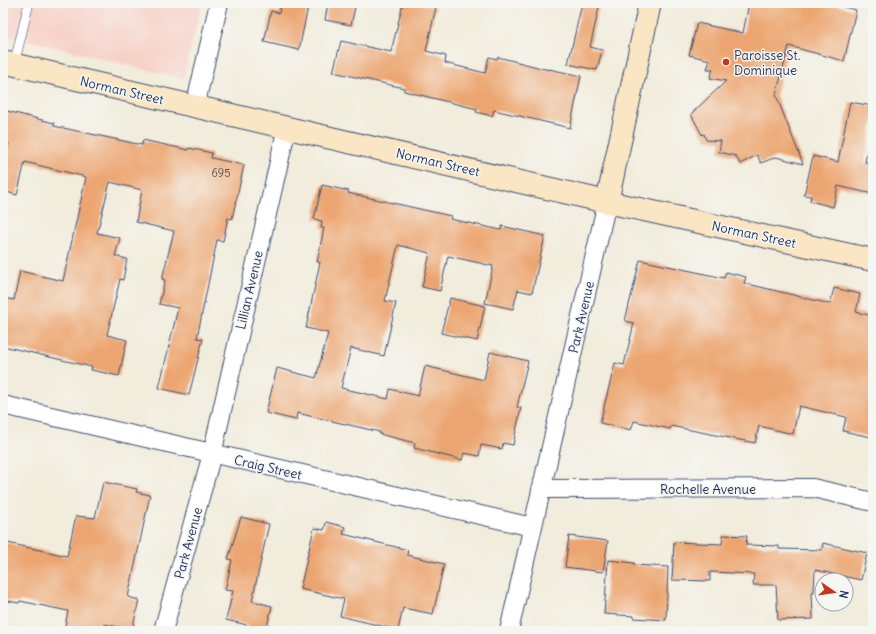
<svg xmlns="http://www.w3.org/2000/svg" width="876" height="634" viewBox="0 0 876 634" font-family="Delius,sans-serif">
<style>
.built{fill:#f7d1c7}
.building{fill:#eca570}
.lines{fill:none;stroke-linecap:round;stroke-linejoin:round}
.lane-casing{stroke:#3b4b71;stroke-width:10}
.street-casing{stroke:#3b4b71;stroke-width:20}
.secondary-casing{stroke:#3b4b71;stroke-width:24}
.lane{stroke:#fff;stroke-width:9}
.street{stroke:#fff;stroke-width:18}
.secondary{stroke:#fbe6c4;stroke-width:22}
.poi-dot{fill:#c8321e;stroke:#f6f6f2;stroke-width:1.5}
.labels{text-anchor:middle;stroke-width:3;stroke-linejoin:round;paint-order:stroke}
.number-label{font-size:11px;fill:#4f4c62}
.poi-label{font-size:13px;fill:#1b2f5e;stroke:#f6f6f2;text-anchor:start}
.street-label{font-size:13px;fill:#1b2f5e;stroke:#f6f6f2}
</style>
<rect width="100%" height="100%" fill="#f6f6f2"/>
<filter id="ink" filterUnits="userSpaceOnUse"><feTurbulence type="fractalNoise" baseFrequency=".025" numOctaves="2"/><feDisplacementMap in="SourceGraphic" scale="8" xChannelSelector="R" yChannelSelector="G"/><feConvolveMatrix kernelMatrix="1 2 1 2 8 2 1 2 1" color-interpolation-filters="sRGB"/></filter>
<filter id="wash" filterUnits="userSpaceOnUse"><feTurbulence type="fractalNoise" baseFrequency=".012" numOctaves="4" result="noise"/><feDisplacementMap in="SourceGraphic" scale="16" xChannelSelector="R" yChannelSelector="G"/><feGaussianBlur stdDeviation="0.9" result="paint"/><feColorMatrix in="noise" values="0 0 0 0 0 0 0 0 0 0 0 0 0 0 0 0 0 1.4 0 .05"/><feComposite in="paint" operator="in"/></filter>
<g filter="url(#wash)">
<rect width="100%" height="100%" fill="#f1ecdb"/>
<path class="built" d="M3 3H202L183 79 3 34Z"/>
<g id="blocks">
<path class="building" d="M281 3 308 7 299 50 264 42 271 11 279 13Z
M328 3H356L351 25 325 20Z
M403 3H418L436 7 426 51 446 56 445 63 485 73 489 57 497 59 498 57 549 70V69L581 76 570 128 494 110 492 116 476 112 477 109 404 91V88L333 72 341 41 391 52Z
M582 3H600L590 47 602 50 597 70 568 64Z
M749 3H828L856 10 844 61 789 46 776 95 803 164 776 157 761 163 757 155 740 164 736 156 719 152 721 141 706 140 704 134 702 135 691 114 726 81 710 78 713 69H707L710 60 689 55 697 23 743 33Z
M850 102 873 106V123L865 162 873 164V194L838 186 833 207 810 201 811 196 804 195 813 156 838 162Z
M3 110 54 123V126L142 145 143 140 188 150 189 148 212 153 211 158 244 165 232 219 228 218 223 241 217 240 197 338 203 339 189 395 159 388 178 308 159 304 165 280 162 279 174 231 136 222 142 190 110 182 97 233 120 238 115 256 127 259 123 280 120 279 107 335 127 340 119 376 91 370 92 367 3 346V298L14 300 20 271 63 281 86 177 25 162 17 195 3 191V168L9 143 3 142Z
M322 185 349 191 348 193 451 216 450 219 501 230 502 226 545 236 532 293 518 290 513 309 485 303 493 266 448 256 440 291 422 287 430 253 398 245 385 301 396 303 384 356 351 348 341 388 388 399 390 389 418 396 425 366 484 380 490 352 528 361 517 407 521 408 513 445 503 443 502 449 481 445 479 456 464 453 462 460 414 448 415 443 379 434 380 432 297 413 296 420 266 413 277 368 316 378 328 333 306 328 320 262H317L324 228H321L322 221 314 219Z
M640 260 724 278 726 272 746 277 744 283 830 304 834 288 860 294 856 312 873 316V428L871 437 843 431 846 417 799 406 793 434 759 426 755 443 671 426 670 429 634 421 631 430 600 423 615 363 624 365 634 323 625 321Z
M450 298 485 306 477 341 441 333Z
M103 482 137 489 136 492 150 495 128 597 139 600 132 630 105 624 104 631H64L68 611 20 601 19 603 3 600V542L67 556 76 516 95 518Z
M241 517 269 524 252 601 272 606 266 631H246L247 625 226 620 233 591 225 590 232 560 228 559Z
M326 522 345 527 343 534 408 550 407 555 444 564 433 614 403 608 398 630 340 616 344 599 300 589 314 528 324 530Z
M723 535 747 536 746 545 779 546V549L822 550 823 543 867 553 861 580 815 570 814 592H812L813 619 778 620 776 585H753L754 574 710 572V581L672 580 674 542 722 544Z
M569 536 608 541 603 572 565 567Z
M608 560 634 563V565L668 567 666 620 634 618V616L604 614Z"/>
</g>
</g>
<g filter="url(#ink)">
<use href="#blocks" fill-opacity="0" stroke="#3b4b71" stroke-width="1"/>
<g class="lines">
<g class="lane-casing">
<path id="lane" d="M14 65 29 3"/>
</g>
<g class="street-casing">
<path id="street" d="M195 107 219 3
M3 405 532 527
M541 489 813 488 873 502
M163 631 212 454 287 127
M509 631 607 202"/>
</g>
<g class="secondary-casing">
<path id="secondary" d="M3 62 607 202 873 260
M607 202 650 3"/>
</g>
<use href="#lane" class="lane"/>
<use href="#street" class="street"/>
<use href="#secondary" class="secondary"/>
</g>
</g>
<circle class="poi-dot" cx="726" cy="62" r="4"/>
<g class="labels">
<g class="number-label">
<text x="221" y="177">695</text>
</g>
<g class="poi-label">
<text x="734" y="60">Paroisse St.<tspan x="734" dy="15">Dominique</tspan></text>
</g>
<g class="street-label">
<text transform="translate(122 90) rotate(13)" y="5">Norman Street</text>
<text transform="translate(438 162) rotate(13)" y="5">Norman Street</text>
<text transform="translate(754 234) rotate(12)" y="5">Norman Street</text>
<text transform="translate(249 290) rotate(-77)" y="5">Lillian Avenue</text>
<text transform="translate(581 317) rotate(-77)" y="5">Park Avenue</text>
<text transform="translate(268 467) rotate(13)" y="5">Craig Street</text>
<text x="708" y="494">Rochelle Avenue</text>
<text transform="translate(188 543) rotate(-75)" y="5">Park Avenue</text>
</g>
</g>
<rect width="876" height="634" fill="none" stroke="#f6f6f2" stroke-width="16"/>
<g transform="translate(834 592) rotate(103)"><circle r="19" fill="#f6f6f2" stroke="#9ea6b7"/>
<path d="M0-3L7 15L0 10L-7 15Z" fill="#c8321e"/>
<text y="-6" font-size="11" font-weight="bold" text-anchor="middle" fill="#1b2f5e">N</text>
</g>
</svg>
